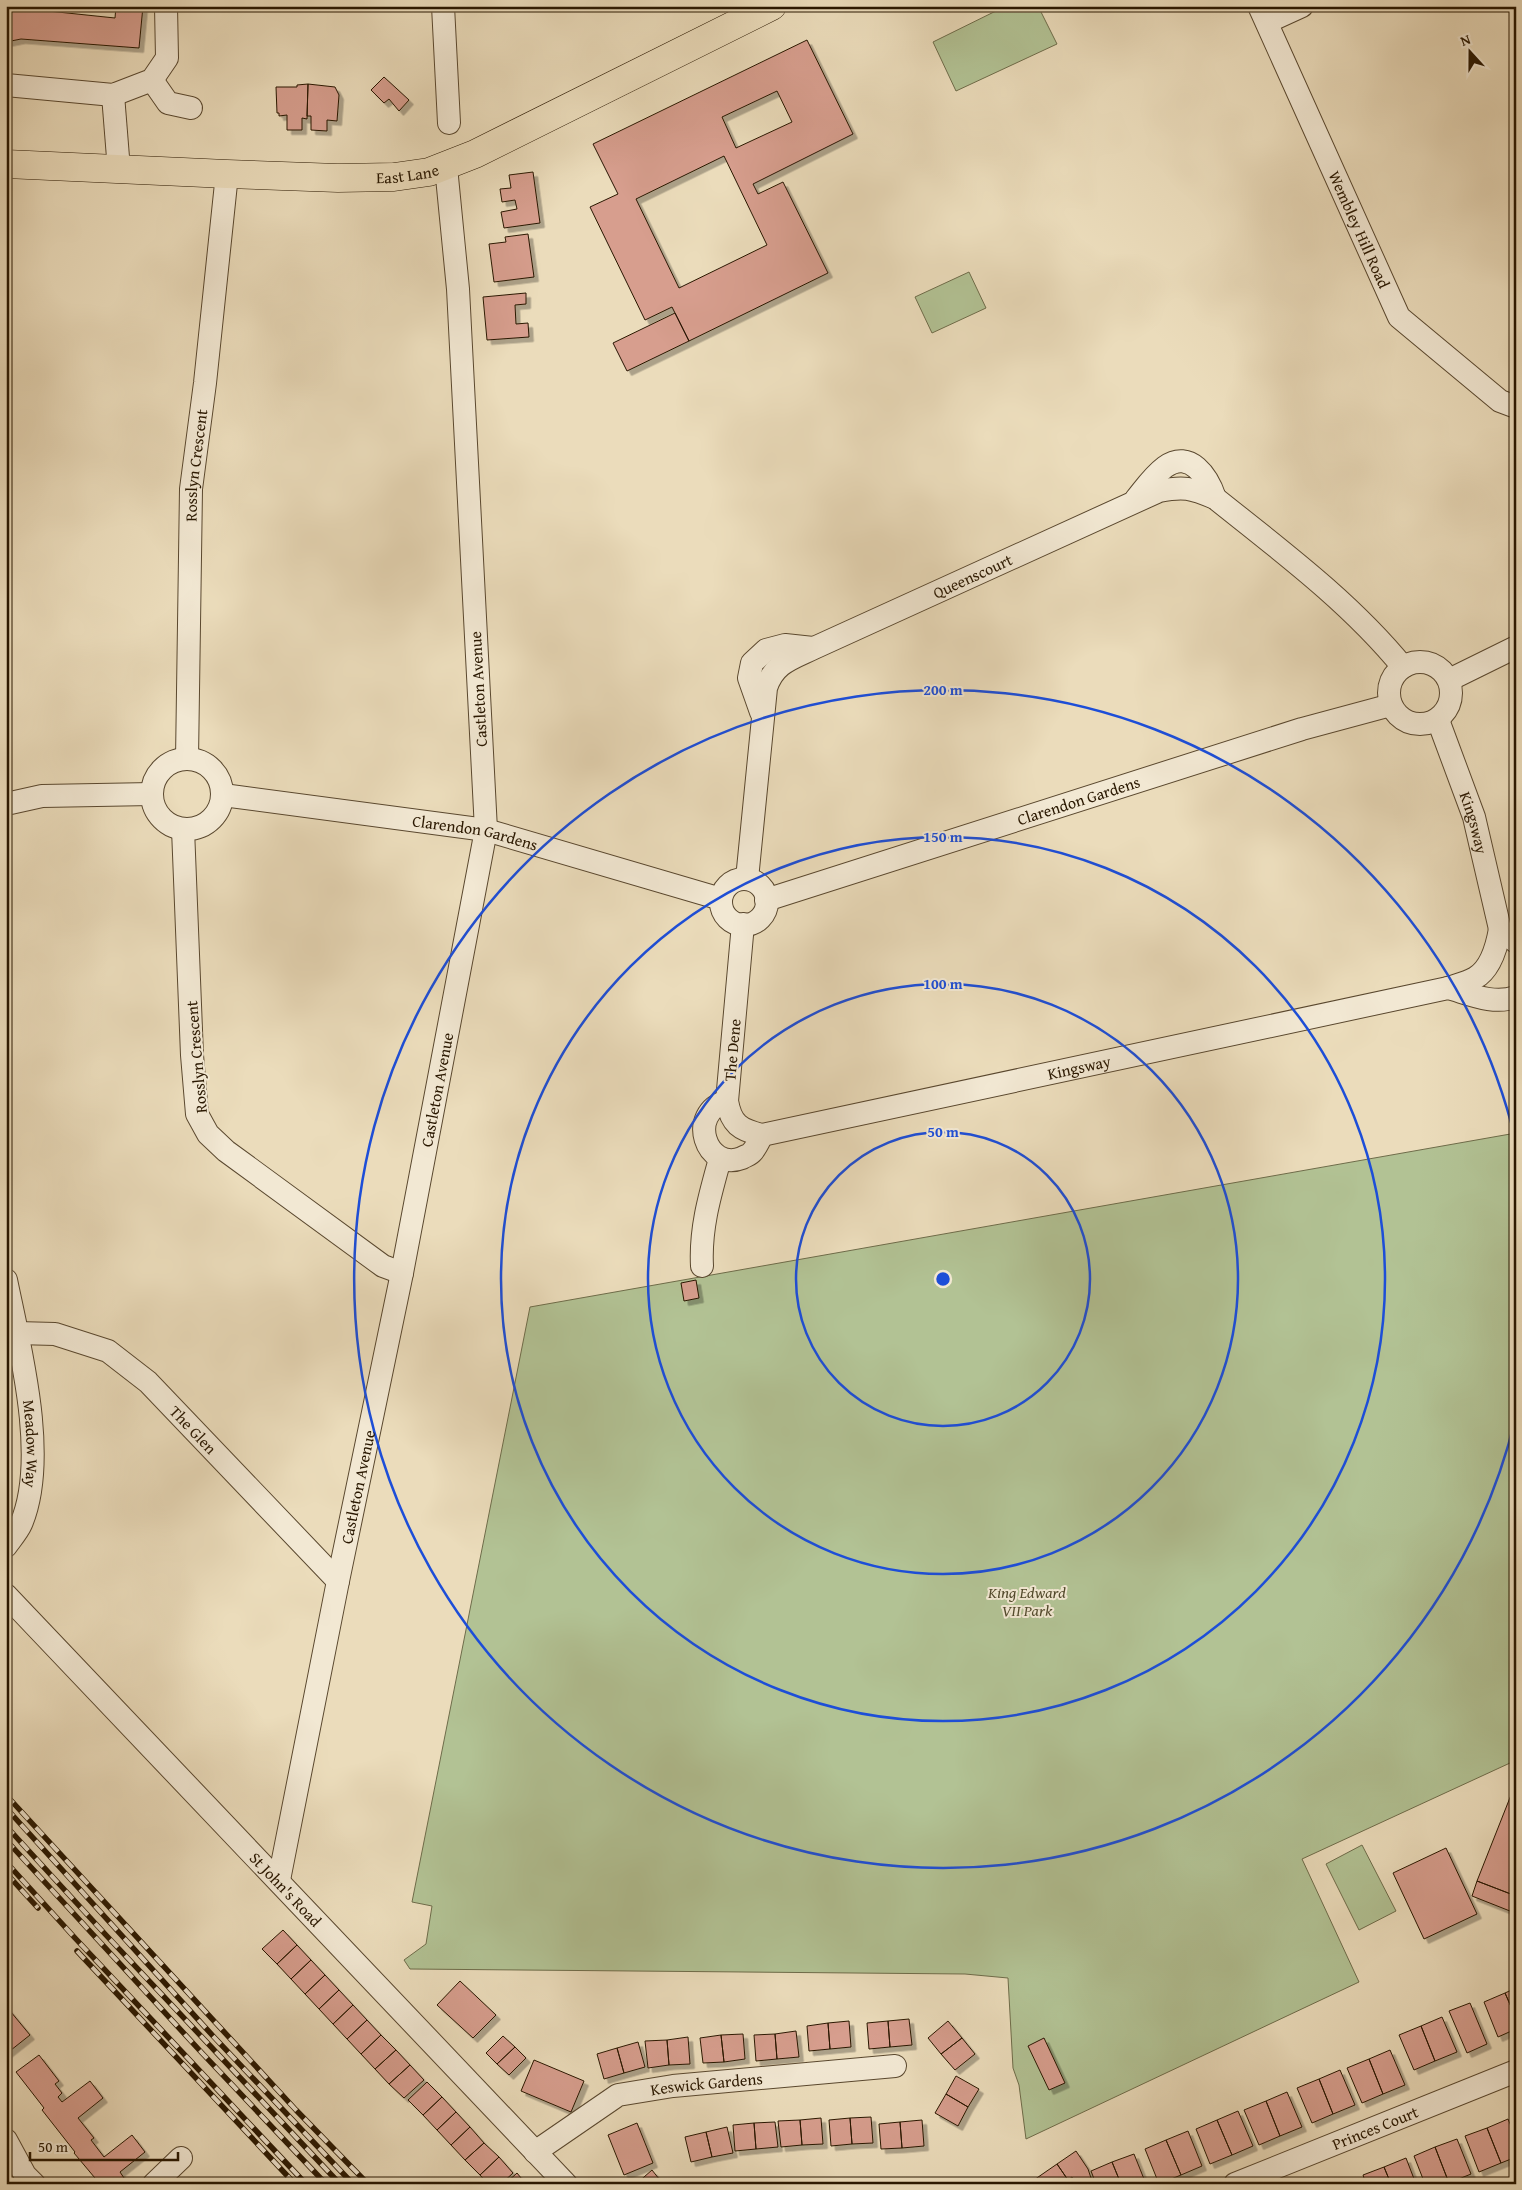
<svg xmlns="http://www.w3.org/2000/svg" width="1522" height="2190" viewBox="0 0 1522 2190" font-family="'Gentium Book Plus',serif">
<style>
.green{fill:#b2c294;stroke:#6e6c4a}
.building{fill:#d79e8e;stroke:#291700;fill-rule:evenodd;filter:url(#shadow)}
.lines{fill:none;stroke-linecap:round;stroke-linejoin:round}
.minor-casing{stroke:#5a482f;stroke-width:24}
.major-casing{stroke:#291700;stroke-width:29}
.minor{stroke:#f2e8d3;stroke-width:22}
.major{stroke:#ebdcbb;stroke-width:28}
.rail-casing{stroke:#291700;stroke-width:5.5}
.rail{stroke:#f2e8d3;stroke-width:4;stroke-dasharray:11;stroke-linecap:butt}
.ring{fill:none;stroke:#1d4ed8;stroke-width:2.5}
.labels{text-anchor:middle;stroke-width:4;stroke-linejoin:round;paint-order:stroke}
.street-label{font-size:16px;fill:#291700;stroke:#f2e8d3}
.park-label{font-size:16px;font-style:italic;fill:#524a2c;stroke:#f2e8d3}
.centre{fill:#1d4ed8;stroke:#f2e8d3;stroke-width:2.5}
.ring-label{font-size:15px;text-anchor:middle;font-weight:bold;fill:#1d4ed8;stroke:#f2e8d3;stroke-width:4;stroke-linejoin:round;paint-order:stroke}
</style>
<defs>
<filter id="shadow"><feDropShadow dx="4.5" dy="4.5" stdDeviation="0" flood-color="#0004"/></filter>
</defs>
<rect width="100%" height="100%" fill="#ebdcbb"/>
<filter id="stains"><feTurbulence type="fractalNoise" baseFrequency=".004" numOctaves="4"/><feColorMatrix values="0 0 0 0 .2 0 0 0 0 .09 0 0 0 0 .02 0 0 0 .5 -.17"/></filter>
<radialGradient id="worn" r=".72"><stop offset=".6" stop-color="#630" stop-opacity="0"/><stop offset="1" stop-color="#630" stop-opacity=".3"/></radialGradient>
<path class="green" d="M1006 6H1038L1057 44 956 91 933 42Z
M969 272 986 308 932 333 915 297Z
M1516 1133V1765L1510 1763 1302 1859 1359 1982 1026 2139 1019 2085 1013 2068 1008 1978 965 1974 410 1969 404 1960 426 1944 432 1906 412 1902 530 1307Z
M1362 1845 1396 1911 1359 1930 1326 1864Z"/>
<path class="building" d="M6 6H28L29 9 115 18 116 6H143L139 48 21 39 6 42Z
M807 40 853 134 753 184 758 194 783 182 828 273 689 341 672 307 645 320 590 207 618 194 593 144ZM777 91 792 122 736 148 722 117ZM724 156 767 245 679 288 636 199Z
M384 77 409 100 399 111 389 99 384 103 371 90Z
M308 84 307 119 302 118V130H287V115L279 116V113H277L276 87H297V85Z
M308 84 335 87 339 95 337 121 327 120V131L311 130V116H307Z
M533 172 540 223 504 228 501 212 517 209 515 200 502 202 500 189 511 188 509 175Z
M528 234 534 277 494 282 489 244 506 242 505 237Z
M526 293V304L515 305 516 324 528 323 529 337 487 340 483 297Z
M675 313 689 341 627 371 613 343Z
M696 1280 699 1298 684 1301 681 1283Z
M1513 1790 1516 1791V1896L1477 1881Z
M1446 1848 1477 1914 1424 1939 1393 1873Z
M1477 1881 1516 1896 1515 1913 1472 1896Z
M283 1930 297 1945 277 1964 262 1949Z
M297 1945 311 1960 291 1979 277 1964Z
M311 1960 325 1975 305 1994 291 1979Z
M325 1975 339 1990 319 2009 305 1994Z
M460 1981 496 2015 473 2038 437 2005Z
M1516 1988V2018L1505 1993Z
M339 1990 353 2005 333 2024 319 2009Z
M1505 1993 1516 2018V2029L1498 2037 1484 2002Z
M1470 2003 1487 2044 1467 2053 1449 2011Z
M353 2005 367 2020 347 2039 333 2024Z
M6 2006 30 2035 6 2054Z
M1442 2017 1457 2052 1435 2061 1421 2026Z
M909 2019 912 2045 890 2047 888 2021Z
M367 2020 381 2035 361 2054 347 2039Z
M849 2021 851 2047 830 2049 828 2023Z
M888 2021 890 2047 869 2049 867 2023Z
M948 2021 962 2038 941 2054 928 2038Z
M828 2023 830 2049 809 2051 807 2026Z
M1421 2026 1435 2061 1414 2070 1399 2035Z
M796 2031 799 2057 777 2059 775 2034Z
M743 2034 745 2059 724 2062 721 2035Z
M775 2034 777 2059 756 2061 754 2035Z
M381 2035 396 2050 375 2069 361 2054Z
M721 2035 724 2062 703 2063 700 2038Z
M503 2036 515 2047 497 2064 486 2053Z
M688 2037 690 2064 669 2065 667 2040Z
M962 2038 975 2054 955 2070 941 2054Z
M1044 2038 1065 2083 1049 2090 1028 2046Z
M667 2040 669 2065 648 2068 645 2041Z
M638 2042 645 2067 624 2073 617 2048Z
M515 2047 526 2058 509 2075 497 2064Z
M617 2048 624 2073 604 2079 597 2054Z
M396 2050 410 2065 389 2084 375 2069Z
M1390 2050 1405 2085 1383 2094 1369 2059Z
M39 2055 59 2081 55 2084 62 2093 58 2097 62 2102 90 2081 103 2098 78 2118 94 2138 91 2140 104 2157 132 2135 145 2152 120 2172 126 2181 123 2184H100L74 2153 75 2152 42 2110 44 2108 16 2072Z
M1369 2059 1383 2094 1362 2103 1347 2068Z
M534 2060 584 2081 571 2112 521 2091Z
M410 2065 424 2080 404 2098 389 2084Z
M1340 2070 1355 2105 1333 2114 1319 2079Z
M956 2076 979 2089 968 2107 946 2094Z
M1319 2079 1333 2114 1312 2123 1297 2088Z
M427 2082 442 2097 423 2115 408 2100Z
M1287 2092 1302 2127 1280 2136 1266 2101Z
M946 2094 968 2107 958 2126 935 2113Z
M442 2097 456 2112 437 2130 423 2115Z
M1266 2101 1280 2136 1259 2145 1244 2110Z
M1238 2111 1253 2146 1232 2155 1217 2120Z
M456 2112 470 2127 451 2145 437 2130Z
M871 2117 873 2143 852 2144 850 2118Z
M821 2118 823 2144 802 2145 800 2120Z
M850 2118 852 2144 831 2146 829 2120Z
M1508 2119 1516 2138V2157L1501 2163 1487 2128Z
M800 2120 802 2145 781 2147 778 2121Z
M922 2120 924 2146 902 2148 900 2122Z
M1217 2120 1232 2155 1210 2164 1196 2129Z
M775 2122 778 2147 756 2149 754 2123Z
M900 2122 902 2148 881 2149 879 2124Z
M637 2123 653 2163 624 2175 608 2135Z
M754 2123 756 2149 735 2151 733 2125Z
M470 2127 484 2143 465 2160 451 2145Z
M727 2127 733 2153 712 2157 706 2132Z
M1487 2128 1501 2163 1479 2172 1465 2136Z
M1188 2131 1202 2166 1181 2175 1166 2140Z
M706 2132 712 2157 691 2162 685 2137Z
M1457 2139 1471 2174 1449 2183 1435 2147Z
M1166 2140 1181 2175 1159 2184 1145 2149Z
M484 2143 499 2157 480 2175 465 2160Z
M1435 2147 1449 2183 1446 2184H1425L1414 2156Z
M1076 2151 1088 2169 1092 2181 1088 2184H1077L1072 2177 1068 2180 1057 2164Z
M1134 2154 1146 2184H1121L1112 2162Z
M499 2157 513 2173 501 2184H488L480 2175Z
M1406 2158 1416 2184H1391L1384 2167Z
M1112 2162 1121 2184H1096L1091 2171Z
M1057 2164 1068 2180 1066 2184H1032L1031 2182Z
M1384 2167 1391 2184H1366L1363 2175Z
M652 2170 663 2184H636Z
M517 2173 526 2184H505Z"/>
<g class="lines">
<g class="minor-casing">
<g id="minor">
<path d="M443 6 449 123"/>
<path id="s1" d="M1259 6 1399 317 1500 401 1516 407"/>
<path d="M1267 22 1302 6"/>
<path d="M152 80 168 103 191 108"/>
<path d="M6 85 113 95 152 80 167 58 166 6"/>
<path d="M113 95 119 170"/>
<path d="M1136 499C1145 488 1153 476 1165 467 1190 449 1208 477 1215 498"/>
<circle cx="1420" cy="693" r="31"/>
<path d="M1449 680 1516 647"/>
<path d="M761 712 749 678 752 663 766 650 785 645 813 648"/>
<path id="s2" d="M1438 720 1474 817 1500 929 1516 942"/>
<circle cx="187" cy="794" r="35"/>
<path id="s3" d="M187 759 191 489 205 383 227 174"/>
<path id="s4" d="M223 795 486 830 721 899"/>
<path d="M6 804 42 796 152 794"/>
<path d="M183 829 192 1055 197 1114 208 1134 226 1151 383 1266 402 1273"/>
<path id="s5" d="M747 879 766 688C774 663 791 659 814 648L1159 491C1184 486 1191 488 1215 498 1280 550 1350 602 1403 667"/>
<circle cx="744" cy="902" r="23"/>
<path id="s6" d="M766 900 1302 729 1391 705"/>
<path id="s7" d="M743 924 727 1101C731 1124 740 1130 762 1135L1448 988C1470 994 1493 1005 1516 997"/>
<path d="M1448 988C1456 985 1467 983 1475 978 1491 969 1497 946 1500 929"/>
<path d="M727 1101C686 1113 706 1172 742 1158 745 1156 750 1155 752 1152 756 1148 759 1141 762 1135"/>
<path d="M702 1266C700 1228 710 1195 720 1159"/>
<path id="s8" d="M6 1280C20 1348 49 1459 21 1524 18 1531 11 1539 6 1546"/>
<path id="s9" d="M17 1333 55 1334 108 1351 148 1382 338 1581"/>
<path id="s10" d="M6 1595 566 2184"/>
<path id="s11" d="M279 1880 338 1581 402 1273 486 830 458 289 446 167"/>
<path d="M6 2140 25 2175 34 2184"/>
<path id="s12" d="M535 2152 618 2095 673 2086 895 2066"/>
<path d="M154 2184 181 2158"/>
<path id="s13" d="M1235 2184 1516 2071"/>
</g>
</g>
<g class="major-casing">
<g id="major">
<path id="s14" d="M6 164 227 174 338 178 394 177 429 172 475 154 772 6"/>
</g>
</g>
<use href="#minor" class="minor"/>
<use href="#major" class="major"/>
<g class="rail-casing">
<path id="rail" d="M6 1795 296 2110 368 2184
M6 1808 213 2036 353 2184
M6 1826 105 1934 340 2184
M6 1840 202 2053 326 2184
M6 1862 75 1938 306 2184
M6 1873 38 1908
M77 1951 295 2184"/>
</g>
<use href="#rail" class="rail"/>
</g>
<g class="ring">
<circle cx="943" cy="1279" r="147"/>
<circle cx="943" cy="1279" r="295"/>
<circle cx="943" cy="1279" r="442"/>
<path d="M1516 1416A589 589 0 1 1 1516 1142"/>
</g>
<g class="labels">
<g class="street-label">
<text dy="6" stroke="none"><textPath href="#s14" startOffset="402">East Lane</textPath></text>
<text dy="6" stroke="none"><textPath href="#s1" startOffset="245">Wembley Hill Road</textPath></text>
<text dy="6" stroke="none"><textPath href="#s3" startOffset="294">Rosslyn Crescent</textPath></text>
<text dy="6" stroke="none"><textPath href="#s5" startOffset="431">Queenscourt</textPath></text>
<text transform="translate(478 689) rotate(-93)" y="6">Castleton Avenue</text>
<text dy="6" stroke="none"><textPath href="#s6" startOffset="328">Clarendon Gardens</textPath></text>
<text dy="6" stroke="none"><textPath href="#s2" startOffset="109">Kingsway</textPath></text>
<text dy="6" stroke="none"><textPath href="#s4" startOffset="255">Clarendon Gardens</textPath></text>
<text transform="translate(732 1050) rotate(-85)" y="6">The Dene</text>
<text transform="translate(196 1057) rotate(-95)" y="6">Rosslyn Crescent</text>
<text dy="6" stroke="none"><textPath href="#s7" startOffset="555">Kingsway</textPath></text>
<text dy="6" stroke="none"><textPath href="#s11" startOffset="806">Castleton Avenue</textPath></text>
<text dy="6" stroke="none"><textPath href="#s9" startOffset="210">The Glen</textPath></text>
<text dy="6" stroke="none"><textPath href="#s8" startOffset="166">Meadow Way</textPath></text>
<text dy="6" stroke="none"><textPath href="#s11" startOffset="401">Castleton Avenue</textPath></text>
<text dy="6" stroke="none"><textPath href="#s10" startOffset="406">St John's Road</textPath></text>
<text dy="6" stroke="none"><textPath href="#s12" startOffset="190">Keswick Gardens</textPath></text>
<text dy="6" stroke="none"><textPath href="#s13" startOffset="151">Princes Court</textPath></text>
</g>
<g class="park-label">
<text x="1027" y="1598">King Edward<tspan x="1027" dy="18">VII Park</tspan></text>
</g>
</g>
<circle cx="943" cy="1279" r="8" class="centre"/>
<g class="ring-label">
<text x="943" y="695">200 m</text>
<text x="943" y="842">150 m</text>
<text x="943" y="989">100 m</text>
<text x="943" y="1137">50 m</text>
</g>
<rect width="1522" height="2190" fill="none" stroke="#ebdcbb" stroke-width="25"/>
<rect x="8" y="8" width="1507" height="2175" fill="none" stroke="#291700" stroke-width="2.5"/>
<rect x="12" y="12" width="1497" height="2165" fill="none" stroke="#291700"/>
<g transform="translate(1470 52) rotate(339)" stroke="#f2e8d3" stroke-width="4" paint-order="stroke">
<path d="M0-4L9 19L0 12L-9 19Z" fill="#291700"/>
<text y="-8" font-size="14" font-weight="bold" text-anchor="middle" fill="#291700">N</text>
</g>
<path d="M30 2152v8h148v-8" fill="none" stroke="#291700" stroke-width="2.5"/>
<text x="38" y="2152" font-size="15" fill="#291700" stroke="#f2e8d3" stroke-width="4" paint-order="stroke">50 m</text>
<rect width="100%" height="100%" filter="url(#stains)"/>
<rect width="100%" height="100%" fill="url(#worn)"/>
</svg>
